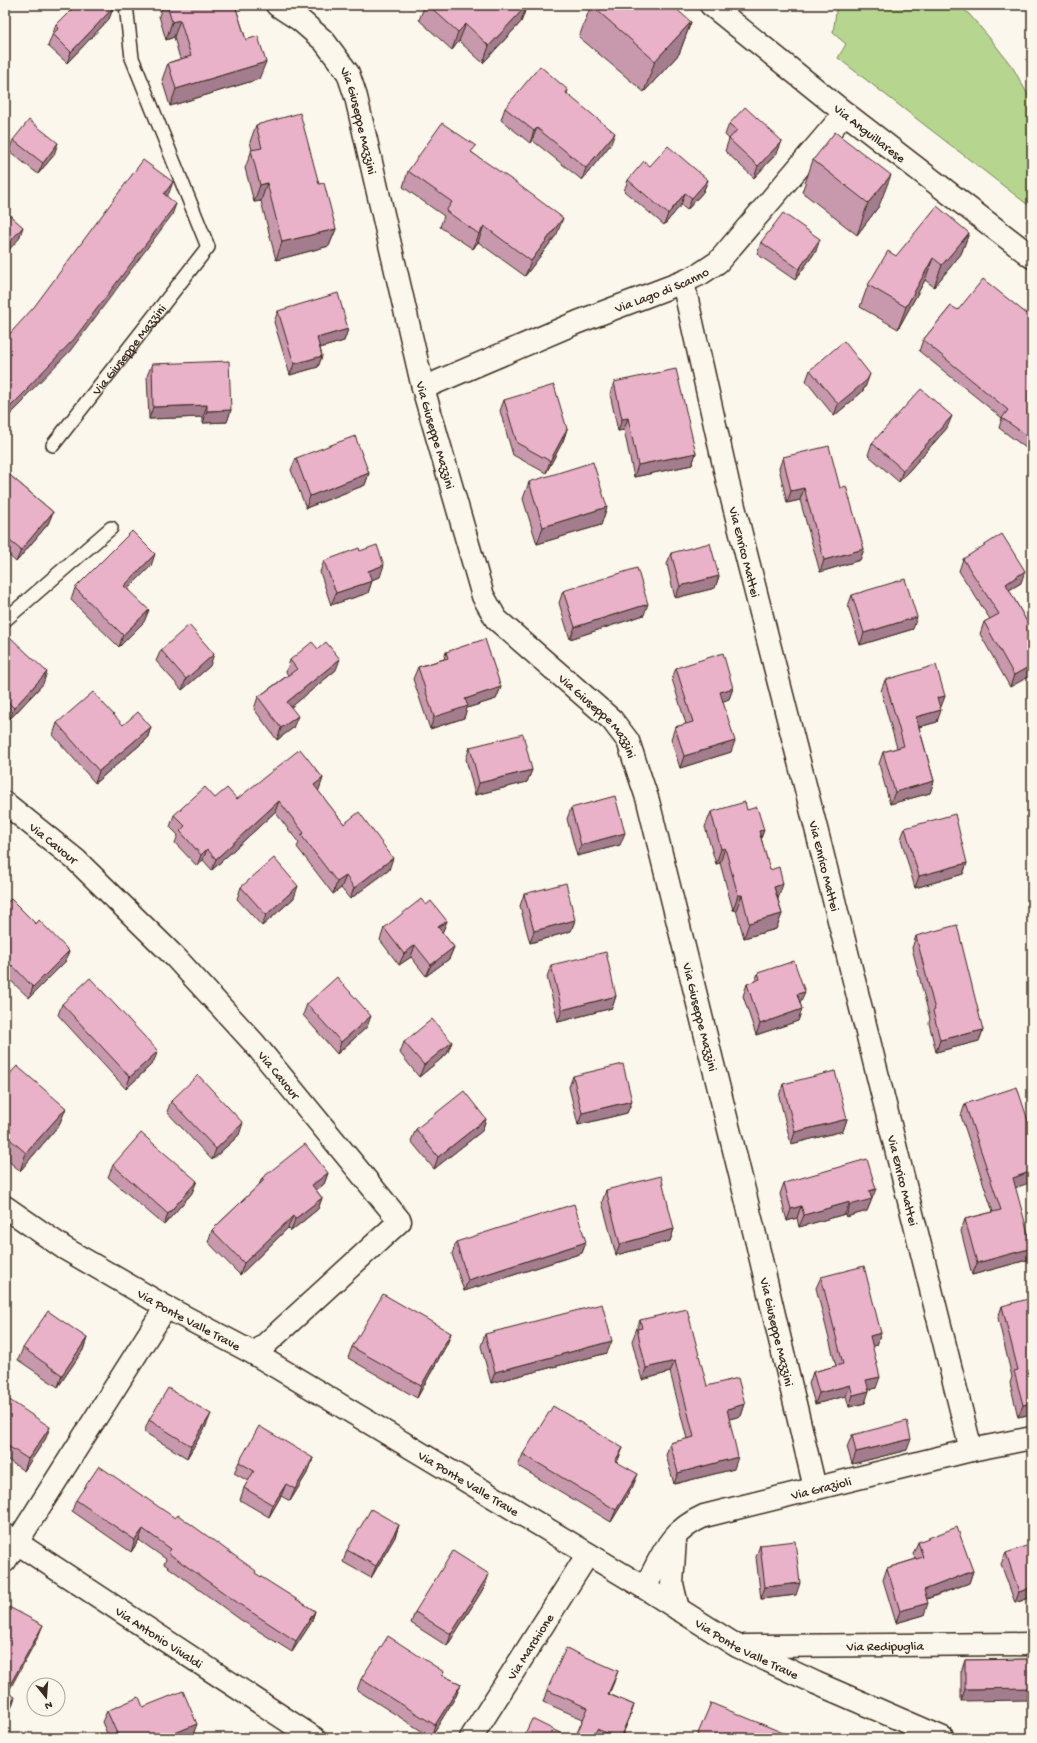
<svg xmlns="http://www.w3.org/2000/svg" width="1037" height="1743" viewBox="0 0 1037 1743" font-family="'Gochi Hand',sans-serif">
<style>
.green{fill:#b6d690;stroke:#788057}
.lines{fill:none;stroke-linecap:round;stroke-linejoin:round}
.service-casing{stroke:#3b2a1e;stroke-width:16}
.minor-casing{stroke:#3b2a1e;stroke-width:25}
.secondary-casing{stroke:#3b2a1e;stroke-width:25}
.service{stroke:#fbf7ec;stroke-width:13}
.minor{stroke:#fbf7ec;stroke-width:22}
.secondary{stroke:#fbf7ec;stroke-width:22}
.wall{fill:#c899ad;stroke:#3b2a1e}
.shaded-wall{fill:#a37d8d;stroke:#3b2a1e}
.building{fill:#e9b2c9;stroke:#3b2a1e}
.labels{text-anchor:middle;stroke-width:3;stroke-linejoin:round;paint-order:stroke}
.street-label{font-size:13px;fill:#3b2a1e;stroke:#fbf7ec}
</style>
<rect width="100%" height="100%" fill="#fbf7ec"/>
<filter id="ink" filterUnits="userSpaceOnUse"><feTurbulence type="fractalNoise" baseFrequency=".025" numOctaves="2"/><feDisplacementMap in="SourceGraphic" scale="8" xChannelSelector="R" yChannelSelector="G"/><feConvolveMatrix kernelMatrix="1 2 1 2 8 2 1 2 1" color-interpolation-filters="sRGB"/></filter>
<g filter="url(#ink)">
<path class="green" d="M837 5H958L969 14 993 42 1013 68 1032 102V208L838 58 846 44 833 33Z"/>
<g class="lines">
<g class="service-casing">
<g id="service">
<path id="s1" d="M53 445 208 247 132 58 126 5"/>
<path d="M5 620 111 528"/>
</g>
</g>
<g class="minor-casing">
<g id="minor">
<path id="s2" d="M277 5 300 20 324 41 348 73 356 97 423 388 483 596 496 619 612 720 628 741 648 801 757 1243 815 1488"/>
<path id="s3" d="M683 282 728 483 820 844 971 1450"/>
<path id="s4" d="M423 388 578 322 683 282 700 274 718 262 845 113"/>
<path id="s5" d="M5 803 76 860 176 958 254 1043 400 1221 255 1354"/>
<path id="s6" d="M5 1207 64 1248 166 1307 255 1354 645 1588 737 1646 816 1683 943 1738"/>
<path id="s7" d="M5 1535 314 1738"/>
<path d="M675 1539 672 1584 678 1609"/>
<path d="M5 1561 166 1307"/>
<path id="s8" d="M645 1588C662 1556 668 1532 704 1516L971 1450 1032 1438"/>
<path id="s9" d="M745 1646 1032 1644"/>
<path id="s10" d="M471 1738 588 1554"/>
</g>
</g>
<g class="secondary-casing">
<g id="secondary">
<path id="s11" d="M711 5 845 113 1032 257"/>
</g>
</g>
<use href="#service" class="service"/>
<use href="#minor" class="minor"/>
<use href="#secondary" class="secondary"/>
</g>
<path class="wall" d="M163 5H235L246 40 259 79 170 106 162 80 168 63 180 59 174 37 166 40 159 16Z
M425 5H527L521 22 483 63 459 41 452 50 419 20Z
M591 5 691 22 679 54 644 92 579 37Z
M113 8 109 19 67 63 48 46 56 25Z
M568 90 567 94 611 144 582 180 532 140 530 143 501 120 505 108Z
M729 124 782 141 777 153 754 178 725 151 729 139 725 135Z
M256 125 319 184 336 229 329 246 276 260 261 201 254 202 245 168 252 150 250 142Z
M13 140 54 155 38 174 9 151Z
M473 153 557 234 525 276 478 242 473 249 440 227 444 216 403 187 408 171Z
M813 160 879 206 857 235 802 192Z
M628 180H708L703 192 687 210 681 205 664 225 624 191Z
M969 233 961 254 934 287 925 280 898 329 860 307 868 285 896 256Z
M761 242 816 251 795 280 757 254Z
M951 306 1032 440 1026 448 999 428 1002 418 919 351 923 340Z
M278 311 348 329 344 341 320 348 322 356 318 367 290 375 274 322Z
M152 364 231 410 227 422 203 423V417L149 419 147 376Z
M810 370 866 385 862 392 834 416 806 381Z
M614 382 696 453 692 465 634 477 624 430 618 431 610 394Z
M504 400 567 429 563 441 546 473 513 455 500 411Z
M947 428 899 482 868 455 872 443Z
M783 457 840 488 864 549 860 560 820 572 800 500 787 503 779 468Z
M296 458 369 473 365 485 306 508 291 470Z
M5 471 53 512 48 524 16 562 5 552Z
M529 482 607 507 601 525 537 544 523 499Z
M360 551 380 577 371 580 372 581 368 593 331 605 320 572 324 561Z
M671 553 719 576 715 588 675 598 667 564Z
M963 559 1021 583 1009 590 1032 631 1010 687 980 634 984 622 990 619 959 571Z
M151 566 128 589 144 622 119 647 71 600 75 588Z
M563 591 644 615 570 639 559 603Z
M852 595 913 629 860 645 848 606Z
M5 644 43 684 10 719 5 715Z
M161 650 210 666 182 690 156 661Z
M446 652 501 687 496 699 467 708 464 718 430 729 413 679 418 667 444 659Z
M290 660 336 670 291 707 293 728 277 740 254 709 258 697 288 675 286 672Z
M676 668 733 688 729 699 723 701 731 752 680 768 671 739 675 727 686 724 672 679Z
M885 680 945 696 940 708 937 722 919 727 934 781 930 793 890 804 879 764 883 752 897 748 881 691Z
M57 723 123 725 151 727 147 739 95 783 53 735Z
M470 747 532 770 527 782 475 795 466 759Z
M323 778 318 791 344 824 389 870 350 899 341 888 333 894 297 847 299 843 275 812 212 870 203 860 197 866 175 843 178 835 170 827 174 815 215 798 237 799Z
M571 808 620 845 577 856 567 819Z
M747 810 764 830 761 838 782 914 776 929 744 938 736 910H733L720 863 716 864 705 827 711 812Z
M905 828 967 863 963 874 915 888 901 839Z
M241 887 294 898 262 926 237 899Z
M524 894 575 920 571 931 530 943 520 906Z
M5 904 36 924 69 951 65 962 29 998 7 977 5 979Z
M426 905 447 921 442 933 454 947 449 959 426 976 411 957 399 965 380 940 384 928Z
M916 936 983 1030 979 1041 936 1052 929 1023 930 1019 912 948Z
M551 965 616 996 612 1008 558 1022 547 977Z
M758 973 800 1003 802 1009 798 1021 756 1035 743 996 747 984 755 981Z
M62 1004 153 1063 126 1089 58 1015Z
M307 1004 367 1027 337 1054 303 1015Z
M404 1042H452L447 1054 419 1077 400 1053Z
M573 1076 632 1101 627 1113 578 1125 569 1087Z
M5 1079 66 1108 59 1125 20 1171 5 1158Z
M783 1084 847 1119 843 1131 791 1144 779 1096Z
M171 1101 239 1135 212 1160 167 1112Z
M965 1104 1015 1187 1027 1260 972 1275 961 1231 965 1219 993 1212 961 1116Z
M486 1119 482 1131 434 1169 411 1141 416 1129Z
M113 1165 192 1193 164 1225 108 1177Z
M328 1173 324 1184 316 1190 322 1198 318 1209 291 1231 288 1228 240 1275 208 1242 212 1230 259 1185 262 1178Z
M784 1183 871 1201 867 1211 846 1217 845 1214 799 1227 797 1218 787 1221 780 1194Z
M606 1190 674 1229 670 1241 616 1255 602 1202Z
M456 1242H586L582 1253 464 1291 452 1254Z
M821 1277 881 1333 877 1345 872 1346 876 1388 868 1390 865 1403 849 1407 846 1396 815 1404 809 1384 813 1372 836 1366 816 1288Z
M1002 1306 1032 1414 1018 1417 1010 1383 1012 1377 998 1318Z
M640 1320 707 1386 745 1404 741 1416 729 1419 734 1469 674 1484 666 1455 670 1443 687 1439 670 1372 642 1380 632 1341Z
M451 1333 447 1344 417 1398 348 1358 352 1347Z
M485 1334 607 1353 491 1383 481 1346Z
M87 1338 83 1350 58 1387 18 1360 23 1348Z
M5 1397 46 1438 24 1471 5 1458Z
M149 1420 206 1426 187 1458 144 1432Z
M852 1435 907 1450 852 1464 847 1447Z
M623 1448 617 1462 633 1486 611 1522 518 1466 523 1454Z
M313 1458 309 1470 290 1501 281 1496 269 1517 240 1500 244 1488 248 1481 234 1473 239 1462Z
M76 1500 255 1574 315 1611 311 1623 292 1652 241 1620 164 1564 166 1559 139 1540 131 1552 72 1511Z
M399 1525 395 1537 371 1578 343 1562 347 1550Z
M918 1542 973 1571 969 1583 927 1599 924 1615 896 1623 883 1580 887 1568 916 1559 913 1554Z
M760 1545 796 1595 761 1599 756 1557Z
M1006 1553 1032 1597 1015 1603 1001 1564Z
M485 1586 447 1646 411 1623 415 1612Z
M1032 1659 961 1701V1672L965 1660Z
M444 1672 442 1675 461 1684 456 1696 431 1737 357 1690 361 1679Z
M614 1682 609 1694 634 1705 630 1717 621 1738H575L583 1719 543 1702 547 1690Z
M143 1707 193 1735 186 1738H109L102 1722 107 1711Z"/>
<path class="shaded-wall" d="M527 5 521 22 483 63 489 46Z
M113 8 109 19 67 63 71 52Z
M180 20 174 37 166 40 172 22Z
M691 22 679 54 644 92 655 61Z
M466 24 459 41 452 50 458 32Z
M266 62 259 79 170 106 176 89Z
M537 128 532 140 530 143 534 131Z
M615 133 611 144 582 180 586 168Z
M782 141 777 153 754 178 758 166Z
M58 143 54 155 38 174 43 163Z
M891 175 879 206 857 235 868 203Z
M708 180 703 192 687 210 692 198Z
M173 182 169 193 159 206 164 194Z
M267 183 261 201 254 202 260 185Z
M685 193 681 205 664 225 668 214Z
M176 204 172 215 70 351 25 397 24 401 5 420V412L27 388Z
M563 218 557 234 525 276 531 261Z
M484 226 478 242 473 249 479 234Z
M23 227 19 239 5 254V247Z
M336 229 329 246 276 260 282 242Z
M969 233 961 254 934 287 942 265Z
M820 239 816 251 795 280 799 269Z
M933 258 925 280 898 329 906 307Z
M348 329 344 341 313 350 317 338Z
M322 356 318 367 290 375 294 364Z
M870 374 866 385 862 392 834 416 838 404Z
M207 405 203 417 149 419 153 407Z
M231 410 227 422 203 423 207 411Z
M952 416 947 428 899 482 903 470Z
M628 418 624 430 618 431 622 419Z
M567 429 563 441 546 473 550 461Z
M1032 435V440L1026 448 1030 438Z
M696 453 692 465 634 477 638 465Z
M369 473 365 485 306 508 310 496Z
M804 488 800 500 787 503 791 491Z
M607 507 601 525 537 544 543 527Z
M53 512 48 524 16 562 21 550Z
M864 549 860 560 820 572 824 560Z
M155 554 151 566 120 597 124 586Z
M384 565 380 577 364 582 368 571Z
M1025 571 1021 583 1001 595 1006 584Z
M719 576 715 588 675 598 680 586Z
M372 581 368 593 331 605 336 593Z
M648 604 644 615 570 639 575 627Z
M149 610 144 622 119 647 123 635Z
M917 617 913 629 860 645 864 633Z
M214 654 210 666 182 690 186 679Z
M340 659 336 670 283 714 287 702Z
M1032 665V675L1010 687 1014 675Z
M47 672 43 684 10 719 14 708Z
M501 687 496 699 467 708 464 718 430 729 434 717 465 699Z
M733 688 729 699 716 704 720 692Z
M945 696 941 707 933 710 937 698Z
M941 710 937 722 912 729 916 717Z
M298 716 293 728 277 740 281 728Z
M151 727 147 739 95 783 99 771Z
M735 741 731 752 680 768 684 756Z
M532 770 527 782 475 795 479 783Z
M323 778 319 790 310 797 314 785Z
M934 781 930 793 890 804 895 792Z
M279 801 275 812 212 870 216 859Z
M764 830 758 845 759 831Z
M625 833 620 845 577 856 581 845Z
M725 848 720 863 716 864 721 849Z
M207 849 203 860 197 866 201 855Z
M393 858 389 870 350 899 354 888Z
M967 863 963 874 915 888 919 876Z
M346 876 341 888 333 894 337 882Z
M783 884 778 899 774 887Z
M298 886 294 898 262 926 266 915Z
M738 895H742L736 910H733Z
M782 914 776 929 744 938 749 923Z
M575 920 571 931 530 943 534 931Z
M447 921 442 933 438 927Z
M415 945 411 957 399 965 404 954Z
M454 947 449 959 426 976 431 965Z
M69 951 65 962 29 998 33 987Z
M12 965 7 977 5 979V972Z
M805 992 800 1003 797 994Z
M616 996 612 1008 558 1022 562 1010Z
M802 1009 798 1021 756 1035 760 1024Z
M371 1016 367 1027 337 1054 341 1042Z
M983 1030 979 1041 936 1052 940 1040Z
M452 1042 447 1054 419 1077 424 1065Z
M158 1051 153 1063 126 1089 130 1077Z
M632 1101 627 1113 578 1125 582 1113Z
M66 1108 59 1125 20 1171 26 1153Z
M486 1119 482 1131 434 1169 438 1157Z
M847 1119 843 1131 791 1144 795 1132Z
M243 1123 239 1135 212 1160 216 1149Z
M1032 1171V1182L1009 1190 1013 1178Z
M328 1173 324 1184 308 1197 312 1185Z
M197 1181 192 1193 164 1225 168 1214Z
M876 1189 867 1211 846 1217 850 1205 869 1191Z
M322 1198 318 1209 291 1231 295 1219Z
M850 1202 845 1214 799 1227 804 1215Z
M801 1206 797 1218 787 1221 791 1209Z
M293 1216 288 1228 240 1275 244 1263Z
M674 1229 670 1241 616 1255 620 1244Z
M586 1242 582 1253 464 1291 468 1280Z
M1032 1248 1027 1260 972 1275 977 1263Z
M451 1333 447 1344 417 1398 421 1386Z
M881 1333 877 1345 865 1348 870 1336Z
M87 1338 83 1350 58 1387 62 1375Z
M612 1341 607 1353 491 1383 495 1372Z
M675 1361 670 1372 642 1380 646 1368Z
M880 1377 876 1388 862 1392 866 1380Z
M850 1385 846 1396 815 1404 819 1393Z
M869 1391 865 1403 849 1407 853 1395Z
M1032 1403V1414L1018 1417 1023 1405Z
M745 1404 741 1416 722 1421 727 1409Z
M211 1414 206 1426 187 1458 191 1446Z
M50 1427 46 1438 24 1471 28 1459Z
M911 1439 907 1450 852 1464 856 1452Z
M623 1448 618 1460 611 1472 615 1461Z
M738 1457 734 1469 674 1484 678 1473Z
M313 1458 309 1470 290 1501 295 1489Z
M638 1474 633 1486 611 1522 616 1510Z
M286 1484 281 1496 269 1517 273 1505Z
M399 1525 395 1537 371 1578 376 1566Z
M143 1529 139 1540 131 1552 135 1540Z
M973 1571 969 1583 920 1601 924 1590Z
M489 1574 485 1586 447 1646 451 1634Z
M800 1583 796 1595 761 1599 765 1587Z
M1032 1587V1597L1015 1603 1019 1592Z
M928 1603 924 1615 896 1623 900 1611Z
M315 1611 311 1623 292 1652 296 1641Z
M43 1625 38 1637 5 1698 6 1692Z
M618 1671 614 1682 604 1705 608 1694Z
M461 1684 456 1696 431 1737 435 1725Z
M1032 1688V1700L961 1701 965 1689Z
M15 1697 11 1709 5 1718V1713Z
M634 1705 630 1717 621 1738H620Z
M197 1724 193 1735 186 1738H163Z"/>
<path class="building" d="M76 5H110L113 8 71 52 53 34 59 28 56 25Z
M167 5H235L246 40 258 36 266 62 176 89 168 63 191 56 180 20 172 22Z
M428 5H527L489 46 466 24 458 32Z
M591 5H672L691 22 655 61Z
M540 66 568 90 566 93 615 133 586 168 537 128 534 131 505 108Z
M745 107 782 141 758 166 729 139 737 130 729 124Z
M300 113 319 184 324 183 336 229 282 242 267 183 260 185 251 150 262 148 256 125Z
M29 120 58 143 43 163 13 140Z
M442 123 476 146 471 152 515 182 563 218 531 261 484 226 479 234 446 211 452 202 408 171Z
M835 132 891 175 868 203 813 160Z
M668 146 708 180 692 198 685 193 668 214 628 180 644 161 650 166Z
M143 160 173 182 164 194 176 204 74 339 27 388 28 389 5 412V339L34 307Z
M937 206 969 233 942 265 933 258 906 307 868 285 888 251 896 256Z
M5 211 23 227 5 247Z
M783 213 820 239 799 269 761 242Z
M983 279 1032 318V435L1030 438 1002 418 1008 410 923 340 951 306 958 310Z
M338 293 348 329 317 338 322 356 294 364 278 311Z
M844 341 870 374 867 380 838 404 810 370Z
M229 361 231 410 207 411V405L153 407 152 364Z
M676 369 696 453 638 465 628 418 622 419 614 382Z
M554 385 567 429 550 461 517 443 504 400Z
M921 389 952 416 903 470 872 443Z
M355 436 369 473 310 496 296 458Z
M829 446 840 488 846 486 864 549 824 560 804 488 791 491 783 457Z
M593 462 607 507 543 527 529 482Z
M5 471 53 512 21 550 5 537Z
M132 531 155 554 124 586 149 610 123 635 75 588Z
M1002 534 1025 571 1006 584 1032 631V665L1014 675 984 622 999 614 963 559Z
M710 543 719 576 680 586 671 553Z
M377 545 384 565 368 571 372 581 336 593 324 561 359 548 360 551Z
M637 568 648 604 575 627 563 591Z
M905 579 917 617 864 633 852 595Z
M189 625 214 654 186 679 161 650Z
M11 638 47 672 14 708 5 699V644Z
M485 639 501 687 465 699 468 706 434 717 418 667 448 658 446 652Z
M312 642 318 649 326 642 340 659 287 702 298 716 281 728 258 697 297 669 290 660Z
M723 653 733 688 720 692 735 741 684 756 675 727 693 722 676 668Z
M936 665 945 696 937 698 941 710 916 717 934 781 895 792 883 752 904 746 885 680Z
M93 692 123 725 138 712 151 727 99 771 57 723Z
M523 734 532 770 479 783 470 747Z
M300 749 323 778 314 785 344 824 359 812 393 858 354 888 346 876 337 882 301 835 304 833 279 801 216 859 207 849 201 855 180 831 185 826 174 815 205 787 215 798 227 788 237 799Z
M615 796 625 833 581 845 571 808Z
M745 802 747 810 757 807 764 830 759 831 770 870 779 867 783 884 774 887 782 914 749 923 742 895H738L725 848 721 849 711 812Z
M955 814 967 863 919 876 905 828Z
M274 858 298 886 266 915 241 887Z
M566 883 575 920 534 931 524 894Z
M11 899 36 924 39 920 69 951 33 987 12 965 5 972V904Z
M421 899 426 905 431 901 447 921 438 927 454 947 431 965 415 945 404 954 384 928Z
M957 925 983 1030 940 1040 933 1011 935 1010 916 936Z
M606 952 616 996 562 1010 551 965Z
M794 961 805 992 797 994 802 1009 760 1024 747 984 760 979 758 973Z
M337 977 371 1016 341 1042 307 1004Z
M90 978 158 1051 130 1077 62 1004Z
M432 1019 452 1042 424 1065 404 1042Z
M623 1064 632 1101 582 1113 573 1076Z
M17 1066 66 1108 26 1153 5 1135V1079Z
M835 1071 847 1119 795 1132 783 1084Z
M198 1075 243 1123 216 1149 171 1101Z
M1017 1087 1032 1133V1171L1013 1178 1032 1248 977 1263 965 1219 1001 1210 965 1104Z
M464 1091 486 1119 438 1157 416 1129Z
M141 1133 197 1181 168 1214 113 1165Z
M305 1144 328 1173 312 1185 322 1198 295 1219 293 1216 244 1263 212 1230 264 1180 262 1178Z
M867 1159 876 1189 869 1191 872 1199 850 1205V1202L804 1215 801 1206 791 1209 784 1183Z
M661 1176 674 1229 620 1244 606 1190Z
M574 1204 586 1242 468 1280 456 1242Z
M864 1266 881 1333 870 1336 880 1377 866 1380 869 1391 853 1395 850 1385 819 1393 813 1372 843 1364 821 1277Z
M383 1294 451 1333 421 1386 352 1347Z
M1032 1298V1403L1023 1405 1014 1371 1018 1370 1002 1306Z
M602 1304 612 1341 495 1372 485 1334Z
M687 1309 707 1386 738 1378 745 1404 727 1409 738 1457 678 1473 670 1443 694 1437 675 1361 646 1368 637 1329 642 1328 640 1320Z
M48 1311 87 1338 62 1375 23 1348Z
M168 1388 211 1414 191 1446 149 1420Z
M5 1397 50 1427 28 1459 5 1444Z
M553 1406 623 1448 615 1461 638 1474 616 1510 523 1454Z
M907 1421 911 1439 856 1452 852 1435Z
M259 1426 313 1458 295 1489 286 1484 273 1505 244 1488 254 1471 239 1462Z
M99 1466 175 1518 178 1515 256 1571 255 1573 315 1611 296 1641 245 1608 168 1553 171 1549 143 1529 135 1540 76 1500Z
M371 1509 399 1525 376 1566 347 1550Z
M957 1527 973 1571 924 1590 928 1603 900 1611 887 1568 923 1557 918 1542Z
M795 1541 800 1583 765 1587 760 1545Z
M1032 1544V1587L1019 1592 1006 1553Z
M453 1551 489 1574 451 1634 415 1612Z
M9 1607 43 1625 6 1692 15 1697 5 1713V1615Z
M388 1636 444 1672 442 1675 461 1684 435 1725 361 1679Z
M566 1648 618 1671 608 1694 634 1705 620 1738H618L597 1729 593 1738H575L588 1708 547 1690Z
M1032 1659V1688L965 1689V1660Z
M183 1691 197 1724 163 1738H119L107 1711 139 1697 143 1707Z
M711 1703 793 1737V1738H696Z
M532 1719 570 1738H523Z"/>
</g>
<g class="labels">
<g class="street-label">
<text dy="5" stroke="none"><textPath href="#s2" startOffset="148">Via Giuseppe Mazzini</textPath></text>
<text dy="5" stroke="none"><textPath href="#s11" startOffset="204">Via Anguillarese</textPath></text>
<text dy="5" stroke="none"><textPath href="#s4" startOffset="258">Via Lago di Scanno</textPath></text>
<text dy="5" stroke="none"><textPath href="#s1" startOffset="122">Via Giuseppe Mazzini</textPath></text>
<text dy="5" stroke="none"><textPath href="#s2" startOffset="472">Via Giuseppe Mazzini</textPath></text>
<text dy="5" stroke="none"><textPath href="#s3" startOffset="277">Via Enrico Mattei</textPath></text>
<text dy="5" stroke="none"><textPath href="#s2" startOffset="808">Via Giuseppe Mazzini</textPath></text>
<text dy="5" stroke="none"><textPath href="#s5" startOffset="63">Via Cavour</textPath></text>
<text dy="5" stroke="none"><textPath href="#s3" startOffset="601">Via Enrico Mattei</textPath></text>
<text dy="5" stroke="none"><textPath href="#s2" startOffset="1132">Via Giuseppe Mazzini</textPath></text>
<text dy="5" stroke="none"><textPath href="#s5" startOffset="387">Via Cavour</textPath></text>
<text dy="5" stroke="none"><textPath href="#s3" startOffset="925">Via Enrico Mattei</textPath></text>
<text dy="5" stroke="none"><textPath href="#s6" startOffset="216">Via Ponte Valle Trave</textPath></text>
<text dy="5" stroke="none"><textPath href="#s2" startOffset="1456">Via Giuseppe Mazzini</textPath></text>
<text dy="5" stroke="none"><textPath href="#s6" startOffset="540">Via Ponte Valle Trave</textPath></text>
<text dy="5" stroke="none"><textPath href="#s8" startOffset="216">Via Grazioli</textPath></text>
<text dy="5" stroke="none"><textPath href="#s7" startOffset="185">Via Antonio Vivaldi</textPath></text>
<text dy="5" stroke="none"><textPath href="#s9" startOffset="140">Via Redipuglia</textPath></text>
<text dy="5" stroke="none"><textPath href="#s10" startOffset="109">Via Marchione</textPath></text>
<text dy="5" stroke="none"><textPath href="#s6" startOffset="864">Via Ponte Valle Trave</textPath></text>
</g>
</g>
<rect width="1037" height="1743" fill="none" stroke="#fbf7ec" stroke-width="20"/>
<rect x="10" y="10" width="1017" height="1723" fill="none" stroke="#3b2a1e" stroke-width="1.5" filter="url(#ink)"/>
<g transform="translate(46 1697) rotate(163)"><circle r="19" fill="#fbf7ec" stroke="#aea59a"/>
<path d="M0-3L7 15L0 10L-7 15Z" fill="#3b2a1e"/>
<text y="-6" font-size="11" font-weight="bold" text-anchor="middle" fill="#3b2a1e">N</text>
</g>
</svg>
